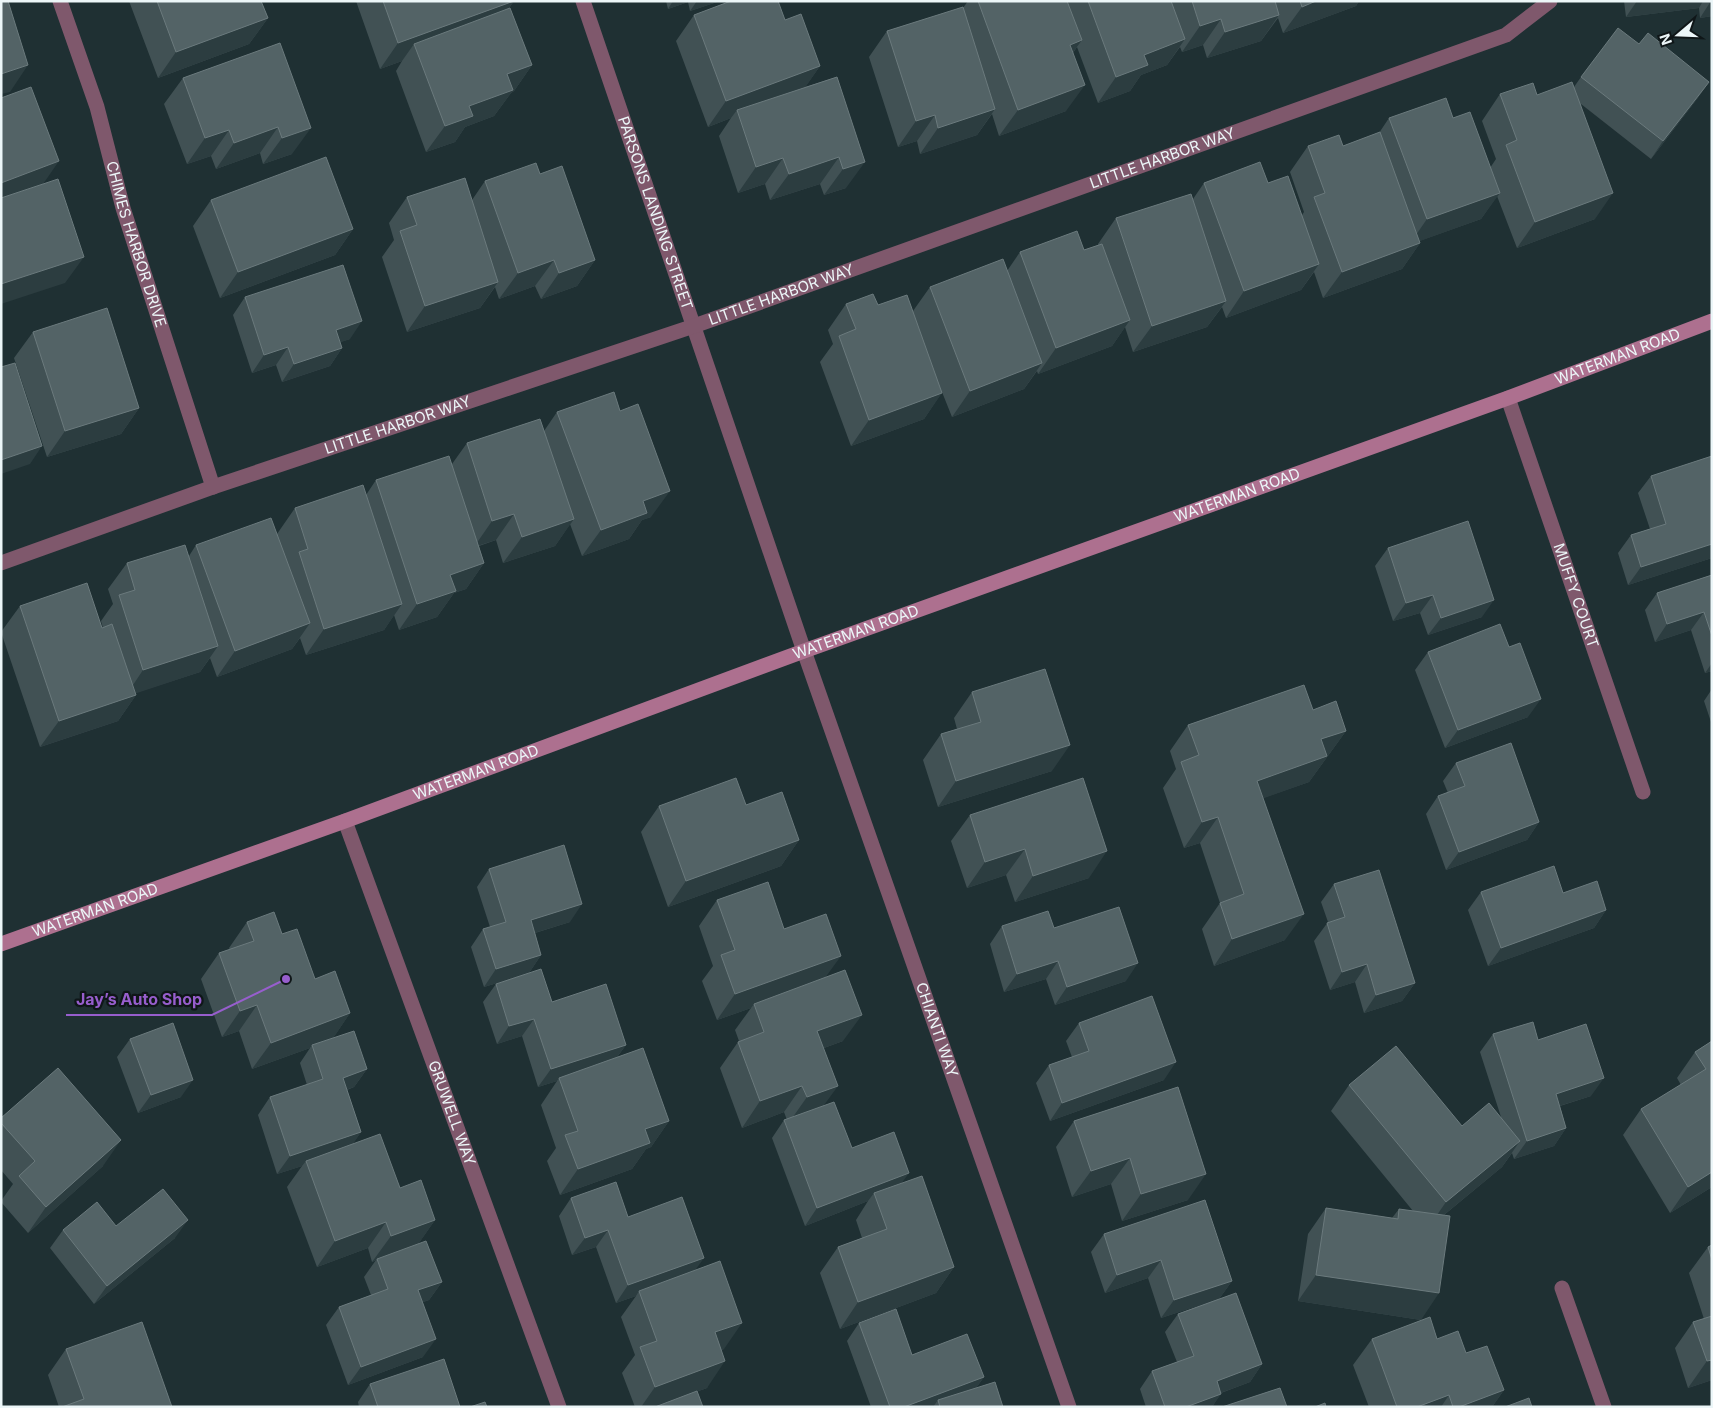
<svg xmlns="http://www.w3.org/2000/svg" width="1713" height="1408" viewBox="0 0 1713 1408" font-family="Inter,sans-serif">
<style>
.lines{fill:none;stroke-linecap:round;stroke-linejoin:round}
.street{stroke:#7f586c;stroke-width:15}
.secondary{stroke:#ad708f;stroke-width:15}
.wall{fill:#415154}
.shaded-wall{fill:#2c3d40}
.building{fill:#536366;stroke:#6b7a7d}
.labels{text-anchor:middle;stroke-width:4.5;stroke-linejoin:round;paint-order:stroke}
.street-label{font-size:15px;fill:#ecf6f8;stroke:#0f1618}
.leader{fill:none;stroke:#975ecd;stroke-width:2}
.callout-dot{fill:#975ecd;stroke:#0f1618;stroke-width:2}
.callout-label{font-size:16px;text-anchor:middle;font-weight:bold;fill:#975ecd;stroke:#0f1618;stroke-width:4.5;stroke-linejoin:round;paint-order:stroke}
</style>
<rect width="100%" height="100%" fill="#1f3033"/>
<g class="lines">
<g class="street">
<path id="s1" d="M60 1 97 107 123 208 213 487"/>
<path id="s2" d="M583 1 804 651 1069 1407"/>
<path id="s3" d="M1508 398 1643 792"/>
<path id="s4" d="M1 563 213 487 694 326 1506 35 1550 1"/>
<path id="s5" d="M345 821 559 1407"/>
<path d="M1562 1288 1604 1407"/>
</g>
<path class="secondary" id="s6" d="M1 944 345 821 804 651 1508 398 1712 321"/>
</g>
<path class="wall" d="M129 1H261L268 18 249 44 158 78Z
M356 1H514L509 8 532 65 514 91 511 93 494 116 465 127 455 142 426 152 396 71 402 61 380 69Z
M666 1H720L690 11 688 2 668 9Z
M968 1H1359L1356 6 1283 33 1278 18 1261 41 1207 58 1203 45 1182 52 1180 47 1167 65 1141 75 1130 91 1098 103 1077 47 1073 53 1066 111 999 136 992 114 977 135 920 154 917 141 898 147 869 57 887 31 963 8Z
M1624 1H1712V16L1700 18 1699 8 1626 17Z
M694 15 785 20 820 66 805 87 837 77 846 188 824 195 820 184 770 200 765 184 738 193 719 136 731 118 708 127 676 41Z
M280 43 292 154 263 164 260 153 216 169 211 156 187 164 164 104 183 78Z
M1639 44 1709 82 1697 99 1651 159 1581 104 1595 219 1517 248 1497 196 1481 219 1419 241 1420 243 1402 269 1323 298 1314 272 1301 290 1226 318 1222 307 1207 327 1133 352 1125 327 1112 346 1038 374 1037 371 1024 389 952 417 942 392 924 419 851 446 820 362 833 344 828 330 846 304 878 305 913 311 930 287 1007 271 1020 252 1084 250 1098 245V244L1116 218 1193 199 1204 183H1268L1302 215 1304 212 1290 172 1308 146H1343L1379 133 1389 118H1453L1490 168 1496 159 1482 121 1500 94 1537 95 1574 87 1581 77Z
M540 174 595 260 577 286 541 299 535 286 499 299 495 287 480 308 407 332 382 257 394 240 389 223 407 197 472 200 485 181Z
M211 200 353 229 335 255 220 298 193 226Z
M245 297 350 339 340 342 342 348 330 366 282 382 276 365 252 373 233 315Z
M33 332 139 408 121 434 47 457 14 358Z
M557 412 651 517 642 520 629 539 582 556 570 524 555 546 503 563 496 540 479 546 484 563 466 589 454 593 437 617 399 630 394 615 384 630 306 655 300 638 292 649 217 677 210 658 200 672 135 693 136 695 118 721 40 747 1 632 20 606 103 628 101 621 113 604 108 589 127 563 189 556 196 545 277 534 295 508 366 495 376 480 452 464 467 443 544 431Z
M1651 476 1712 558 1628 585 1618 553 1631 535 1650 529 1638 493Z
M1388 548 1482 617 1428 635 1420 613 1393 621 1375 566Z
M1712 575V671L1705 673 1691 630 1655 642 1645 610 1657 593Z
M1428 652 1528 717 1445 748 1415 670Z
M1712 689V725L1704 701Z
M972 692 1052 771 938 807 923 760 941 734 957 729 954 718Z
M1313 710 1346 731 1309 782 1263 798 1285 940 1214 966 1202 929 1220 903 1200 843 1184 848 1163 788 1176 769 1170 751 1188 725Z
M1456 763 1539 822 1527 840 1446 870 1426 814 1438 796 1448 793 1443 781Z
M746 805 799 840 781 866 668 907 641 832 659 806Z
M970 815 1089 878 1015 902 1006 875 967 888 951 841Z
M489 869 570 922 535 933 541 955 529 973 552 1002 626 1045 617 1057 669 1121 651 1147 646 1149 632 1169 560 1195 547 1161 556 1148 541 1105 557 1081 538 1087 522 1036 497 1044 483 1002 496 984 523 975 484 987 471 947 483 929 490 927 477 887Z
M1334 884 1415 983 1402 1001 1364 1013 1355 982 1330 990 1314 941 1328 922 1321 902Z
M1481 892 1606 910 1594 928 1488 966 1468 910Z
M717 900 784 929 826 977 843 1041 824 1048V1105L852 1148 901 1184 954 1267 936 1293 840 1329 820 1273 838 1247 862 1238 856 1220 868 1201 805 1226 772 1138 784 1120H787L784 1112 742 1128 720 1068 738 1042 739 1041 735 1030 751 1008 717 1020 702 981 713 966 699 926Z
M247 922 282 934 315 979 350 1013 333 1038 367 1069 354 1087 347 1090 361 1132 353 1143 400 1188 435 1220 418 1244 442 1282 429 1300 423 1302V1357L348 1385 326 1325 339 1307 371 1295 364 1277 376 1260 372 1262 368 1248 317 1267 287 1187 302 1166 277 1174 258 1115 270 1097 307 1085 300 1063 310 1048 252 1069 239 1031 222 1037 201 979 219 953 230 950 229 948Z
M1002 926 1054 928 1126 981 1055 1005 1046 979 1004 992 990 944Z
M1079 1023 1164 1080 1050 1121 1036 1083 1049 1065 1072 1057 1066 1041Z
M1493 1034 1538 1040 1591 1096 1560 1106 1566 1128 1554 1146 1514 1159 1512 1153 1502 1167 1444 1215 1421 1320 1298 1301 1308 1234 1326 1208 1392 1218 1399 1209 1413 1211 1331 1111 1349 1085 1462 1126 1501 1117 1480 1052Z
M130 1039 181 1097 138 1113 117 1057Z
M1712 1041V1187L1670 1213 1623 1135 1641 1109 1681 1085 1677 1078 1695 1052Z
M1178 1087 1188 1200 1122 1221 1111 1184 1072 1197 1056 1147 1074 1121Z
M1 1118 103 1166 28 1233 1 1202V1201L13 1184 1 1170Z
M571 1198 628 1217 695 1270 724 1349 721 1350 707 1388 654 1407H635L622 1373 635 1355 621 1317 636 1296 616 1303 596 1247 572 1255 559 1216Z
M116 1226 175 1238 94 1304 50 1248 63 1230Z
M1104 1234 1232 1281 1219 1299 1262 1364 1250 1382 1221 1393 1212 1407H1146L1140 1389 1152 1371 1177 1362 1165 1332 1178 1314 1215 1300 1161 1318 1148 1278 1105 1293 1091 1252Z
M1712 1245V1380L1688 1388 1675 1348 1693 1322 1704 1319 1689 1273 1708 1247Z
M859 1323 912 1355 984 1377 976 1388 1003 1407H871L847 1341Z
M1372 1339H1437L1466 1353 1504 1390 1492 1407H1369L1353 1365Z
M66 1349 172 1407H59L48 1375Z
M370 1384 460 1407H359L358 1402Z"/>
<path class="shaded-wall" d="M514 1 496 27 414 44 402 61 380 69 398 43Z
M673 1H689L688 2 668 9Z
M697 1H720L690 11Z
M1316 1H1359L1356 6 1283 33 1302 7Z
M1637 1H1703L1699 8 1626 17Z
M1711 1 1712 16 1700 18Z
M1279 15 1261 41 1207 58 1225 32Z
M268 18 249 44 158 78 176 52Z
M1221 19 1203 45 1182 52 1200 26Z
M1185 39 1167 65 1141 75 1130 91 1098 103 1116 77 1144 55Z
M1082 40 1063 66 1070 45Z
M28 65 10 92 1 94V74Z
M532 65 514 91 511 93 494 116 465 127 455 142 426 152 445 126 507 74Z
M820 66 802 92 737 110 731 118 708 127 726 101Z
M1709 82 1697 99 1651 159 1663 141Z
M1085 85 1066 111 999 136 1018 110Z
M995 109 977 135 920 154 938 128Z
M935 115 917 141 898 147 916 121Z
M278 127 260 153 216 169 234 143Z
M311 128 292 154 263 164 282 138Z
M229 130 211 156 187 164 205 138Z
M839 157 820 184 770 200 789 174Z
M783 158 765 184 738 193 756 167Z
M59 161 41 187 1 202V183Z
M865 162 846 188 824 195 843 169Z
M1500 193 1481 219 1409 245 1427 219Z
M1613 193 1595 219 1517 248 1535 222Z
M353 229 335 255 220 298 238 272Z
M1420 243 1402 269 1323 298 1342 272Z
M84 257 65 283 1 304V284Z
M554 260 535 286 499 299 518 273Z
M595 260 577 286 541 299 559 273Z
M1319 264 1301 290 1226 318 1244 291Z
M498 282 480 308 407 332 425 306Z
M1226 301 1207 327 1133 352 1152 326Z
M1130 320 1112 346 1038 374 1056 348Z
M362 321 350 339 324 348 336 330Z
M288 347 276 365 252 373 264 355Z
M342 348 330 366 282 382 294 364Z
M1042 363 1024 389 952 417 970 391Z
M942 393 924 419 851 446 869 420Z
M139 408 121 434 47 457 65 431Z
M42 446 30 464 1 474V460Z
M670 491 651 517 642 520 629 539 582 556 601 530 643 501Z
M514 514 496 540 474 547 492 521Z
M574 519 555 546 503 563 522 537Z
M1712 544V558L1628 585 1641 567Z
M484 563 466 589 454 593 437 617 399 630 417 604 450 575Z
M1433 595 1420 613 1393 621 1406 603Z
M1494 600 1482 617 1428 635 1441 618Z
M402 604 384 630 306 655 324 629Z
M1704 612 1691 630 1655 642 1667 624Z
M310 623 292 649 217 677 235 651Z
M218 646 200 672 125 697 143 670Z
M1712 663V671L1705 673Z
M136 695 118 721 40 747 59 721Z
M1541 699 1528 717 1445 748 1458 730Z
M1346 731 1309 782 1239 807 1257 781 1321 739Z
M1070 745 1052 771 938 807 956 781Z
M1218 817 1200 843 1184 848 1202 822Z
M1539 822 1527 840 1446 870 1459 852Z
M799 840 781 866 668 907 686 881Z
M1025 849 1006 875 967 888 985 862Z
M1107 851 1089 878 1015 902 1033 876Z
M582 904 570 922 518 938 531 920Z
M1606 910 1594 928 1488 966 1501 948Z
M1304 914 1285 940 1214 966 1232 939Z
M541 955 529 973 484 987 496 969Z
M841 956 822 982 754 1004 751 1008 717 1020 735 994Z
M1058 961 1046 979 1004 992 1017 974Z
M1138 963 1126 981 1055 1005 1067 987Z
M1367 964 1355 982 1330 990 1342 972Z
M1415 983 1402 1001 1364 1013 1376 995Z
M257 1005 239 1031 222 1037 240 1011Z
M350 1013 332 1040 312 1045 310 1048 252 1069 271 1043Z
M862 1015 843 1041 799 1057 817 1031Z
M534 1019 522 1036 497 1044 509 1026Z
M626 1045 613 1062 559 1078 557 1081 538 1087 551 1069Z
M1176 1062 1164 1080 1050 1121 1062 1103Z
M367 1069 354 1087 330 1095 343 1078Z
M1604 1078 1591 1096 1543 1111 1556 1094Z
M193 1080 181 1097 138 1113 151 1095Z
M802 1086 784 1112 742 1128 760 1101Z
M838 1086 819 1112 788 1124 807 1097Z
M669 1121 651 1147 646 1149 632 1169 560 1195 578 1169 645 1129Z
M1566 1128 1554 1146 1514 1159 1527 1141Z
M361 1132 349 1150 306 1161 302 1166 277 1174 290 1156Z
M121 1140 103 1166 28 1233 46 1207Z
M1520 1141 1502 1167 1428 1228 1446 1202Z
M1130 1158 1111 1184 1072 1197 1091 1171Z
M1712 1172V1187L1670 1213 1688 1187Z
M909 1173 896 1191 874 1193 868 1201 805 1226 817 1208Z
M1206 1174 1188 1200 1122 1221 1141 1194Z
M188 1220 175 1238 94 1304 107 1286Z
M435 1220 417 1246 377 1259 376 1260 372 1262 391 1236Z
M386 1222 368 1248 317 1267 335 1241Z
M608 1230 596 1247 572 1255 585 1238Z
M704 1258 691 1276 639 1291 636 1296 616 1303 628 1285Z
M1161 1260 1148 1278 1105 1293 1117 1275Z
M954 1267 936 1293 840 1329 858 1302Z
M1316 1275 1439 1293 1421 1320 1298 1301Z
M1232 1281 1219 1299 1161 1318 1174 1300Z
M442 1282 429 1300 406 1308 418 1290Z
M742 1323 724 1349 697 1358 715 1332Z
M436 1339 423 1357 348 1385 361 1367Z
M1712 1360V1380L1688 1388 1707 1361Z
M725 1361 707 1388 654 1407H641L655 1387Z
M1262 1364 1250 1382 1204 1399 1217 1381Z
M984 1377 971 1395 938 1400 933 1407H904Z
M1504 1390 1492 1407H1459Z
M1221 1394 1212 1407H1186Z
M1449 1395 1441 1407H1417Z"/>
<path class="building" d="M1 1H8L28 65 1 74Z
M157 1H261L268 18 176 52Z
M383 1H514L398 43Z
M731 1H778L785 20 801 14 820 66 726 101 694 15Z
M978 1H1067L1082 40 1070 45 1085 85 1018 110Z
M1088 1H1171L1185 39 1144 55 1148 65 1116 77Z
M1192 1H1275L1279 15 1225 32 1221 19 1200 26Z
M1300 1H1316L1302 7Z
M963 7 995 109 938 128 935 115 916 121 887 31Z
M510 8 532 65 507 74 513 90 469 106 473 116 445 126 414 44Z
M1618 28 1639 44 1648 33 1709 82 1663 141 1581 77Z
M280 43 311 128 282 138 278 127 234 143 229 130 205 138 183 78Z
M837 77 865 162 843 169 839 157 789 174 783 158 756 167 737 110Z
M1572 82 1613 193 1535 222 1506 145 1517 140 1500 94 1533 83 1537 95Z
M31 87 59 161 1 183V98Z
M1446 98 1453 118 1470 112 1500 193 1427 219 1389 118Z
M1380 132 1420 243 1342 272 1314 197 1325 193 1308 146 1339 135 1343 146Z
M326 157 353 229 238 272 211 200Z
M1260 162 1268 183 1288 176 1319 264 1244 291 1204 183Z
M536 163 540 174 562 166 595 260 559 273 554 260 518 273 485 181Z
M465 178 498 282 425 306 400 231 417 225 407 197Z
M58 179 84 257 1 284V198Z
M1191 194 1226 301 1152 326 1116 218Z
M1077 231 1084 250 1102 244 1130 320 1056 348 1020 252Z
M1003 259 1042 363 970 391 930 287Z
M343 265 362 321 336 330 342 348 294 364 288 347 264 355 245 297Z
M873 294 878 305 907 295 942 393 869 420 839 336 856 329 846 304Z
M107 308 139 408 65 431 33 332Z
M15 363 42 446 1 460V367Z
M614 392 620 411 638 404 670 491 643 501 647 513 601 530 557 412Z
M540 419 574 519 522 537 514 514 492 521 467 443Z
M449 456 484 563 450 575 456 591 417 604 376 480Z
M1712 456V544L1641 567 1631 535 1666 524 1651 476Z
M363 485 402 604 324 629 299 552 308 549 295 508Z
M271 518 310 623 235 651 196 545Z
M1468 521 1494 600 1441 618 1433 595 1406 603 1388 548Z
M185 545 218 646 143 670 119 595 135 590 127 563Z
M1712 575V636L1704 612 1667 624 1657 593Z
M87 583 102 628 112 624 136 695 59 721 20 606Z
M1500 624 1509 647 1520 643 1541 699 1458 730 1428 652Z
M1045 669 1070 745 956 781 941 734 981 722 972 692Z
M1304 685 1313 710 1336 701 1346 731 1321 739 1327 756 1257 781 1304 914 1232 939 1220 903 1244 894 1218 817 1202 822 1181 762 1199 755 1188 725Z
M1511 743 1539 822 1459 852 1438 796 1465 786 1456 763Z
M736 778 746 805 782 792 799 840 686 881 659 806Z
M1083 778 1107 851 1033 876 1025 849 985 862 970 815Z
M564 845 582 904 531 920 541 955 496 969 483 929 506 922 489 869Z
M1554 866 1563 893 1597 881 1606 910 1501 948 1481 892Z
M1379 870 1415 983 1376 995 1367 964 1342 972 1327 923 1345 917 1334 884Z
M768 882 784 929 826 914 841 956 735 994 721 955 735 950 717 900Z
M1119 907 1138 963 1067 987 1058 961 1017 974 1002 926 1048 911 1054 928Z
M274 912 282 934 297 929 315 979 335 971 350 1013 271 1043 257 1005 240 1011 219 953 254 941 247 922Z
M541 969 552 1002 606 984 626 1045 551 1069 534 1019 509 1026 496 984Z
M845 970 862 1015 817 1031 838 1086 807 1097 802 1086 760 1101 738 1042 764 1032 754 1004Z
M1152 996 1176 1062 1062 1103 1049 1065 1089 1051 1079 1023Z
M1533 1022 1538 1040 1586 1024 1604 1078 1556 1094 1566 1128 1527 1141 1493 1034Z
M173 1023 193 1080 151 1095 130 1039Z
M354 1031 367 1069 343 1078 361 1132 290 1156 270 1097 323 1079 312 1045Z
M1712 1041V1172L1688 1187 1641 1109 1706 1069 1695 1052Z
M1396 1046 1462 1126 1489 1103 1520 1141 1446 1202 1349 1085Z
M643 1048 669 1121 645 1129 650 1143 578 1169 565 1135 578 1131 559 1078Z
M58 1068 121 1140 46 1207 19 1176 35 1161 1 1123V1118Z
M1178 1087 1206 1174 1141 1194 1130 1158 1091 1171 1074 1121Z
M834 1102 852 1148 894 1132 909 1173 817 1208 784 1120Z
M380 1134 400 1188 421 1180 435 1220 391 1236 386 1222 335 1241 306 1161Z
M922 1176 954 1267 858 1302 838 1247 887 1229 874 1193Z
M616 1182 628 1217 682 1197 704 1258 628 1285 608 1230 585 1238 571 1198Z
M163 1189 188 1220 107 1286 63 1230 97 1202 116 1226Z
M1205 1200 1232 1281 1174 1300 1161 1260 1117 1275 1104 1234Z
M1326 1208 1398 1219 1399 1209 1450 1216 1439 1293 1316 1275Z
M426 1241 442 1282 418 1290 436 1339 361 1367 339 1307 388 1289 377 1259Z
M1712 1245V1260L1708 1247Z
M720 1261 742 1323 715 1332 725 1361 655 1387 640 1347 657 1341 639 1291Z
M1236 1293 1262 1364 1217 1381 1221 1394 1186 1407H1165L1152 1371 1194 1356 1178 1314Z
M896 1309 912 1355 967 1334 984 1377 904 1407H890L859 1323Z
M1712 1316V1360L1707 1361 1693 1322Z
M1430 1317 1437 1339 1458 1331 1466 1353 1487 1346 1504 1390 1459 1407H1453L1449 1395 1417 1407H1397L1372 1339Z
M142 1322 172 1407H62L84 1399 66 1349Z
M444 1359 460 1407H378L370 1384Z
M995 1382 1003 1407H940L938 1400Z
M1280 1388 1287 1407H1222Z
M697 1391 703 1407H655Z
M1529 1398 1532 1407H1505Z
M485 1402 487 1407H470Z
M1325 1403 1326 1407H1315Z"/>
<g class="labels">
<g class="street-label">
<text dy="5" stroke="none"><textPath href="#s4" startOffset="1230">LITTLE HARBOR WAY</textPath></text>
<text dy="5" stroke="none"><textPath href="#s2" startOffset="224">PARSONS LANDING STREET</textPath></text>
<text dy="5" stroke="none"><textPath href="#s1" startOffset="255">CHIMES HARBOR DRIVE</textPath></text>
<text dy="5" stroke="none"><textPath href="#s4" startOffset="825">LITTLE HARBOR WAY</textPath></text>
<text dy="5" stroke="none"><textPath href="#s6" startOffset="1720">WATERMAN ROAD</textPath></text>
<text dy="5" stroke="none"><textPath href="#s4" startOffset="420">LITTLE HARBOR WAY</textPath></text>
<text dy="5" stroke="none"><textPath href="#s6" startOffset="1315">WATERMAN ROAD</textPath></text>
<text dy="5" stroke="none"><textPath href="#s3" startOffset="209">MUFFY COURT</textPath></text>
<text dy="5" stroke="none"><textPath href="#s6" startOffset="910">WATERMAN ROAD</textPath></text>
<text dy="5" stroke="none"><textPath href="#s6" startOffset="505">WATERMAN ROAD</textPath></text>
<text dy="5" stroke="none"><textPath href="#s6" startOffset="100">WATERMAN ROAD</textPath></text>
<text dy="5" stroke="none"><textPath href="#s2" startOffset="1088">CHIANTI WAY</textPath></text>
<text dy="5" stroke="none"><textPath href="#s5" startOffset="311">GRUWELL WAY</textPath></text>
</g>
</g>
<path class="leader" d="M286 979L212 1015H66"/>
<circle class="callout-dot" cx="286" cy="979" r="5"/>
<g class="callout-label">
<text x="139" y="1005">Jay’s Auto Shop</text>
</g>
<rect width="1713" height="1408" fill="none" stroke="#ecf6f8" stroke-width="5"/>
<g transform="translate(1678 35) rotate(251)" stroke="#0f1618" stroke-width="4" paint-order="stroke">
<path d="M0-4L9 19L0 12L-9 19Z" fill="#ecf6f8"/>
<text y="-8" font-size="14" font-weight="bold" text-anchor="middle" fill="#ecf6f8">N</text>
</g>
</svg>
